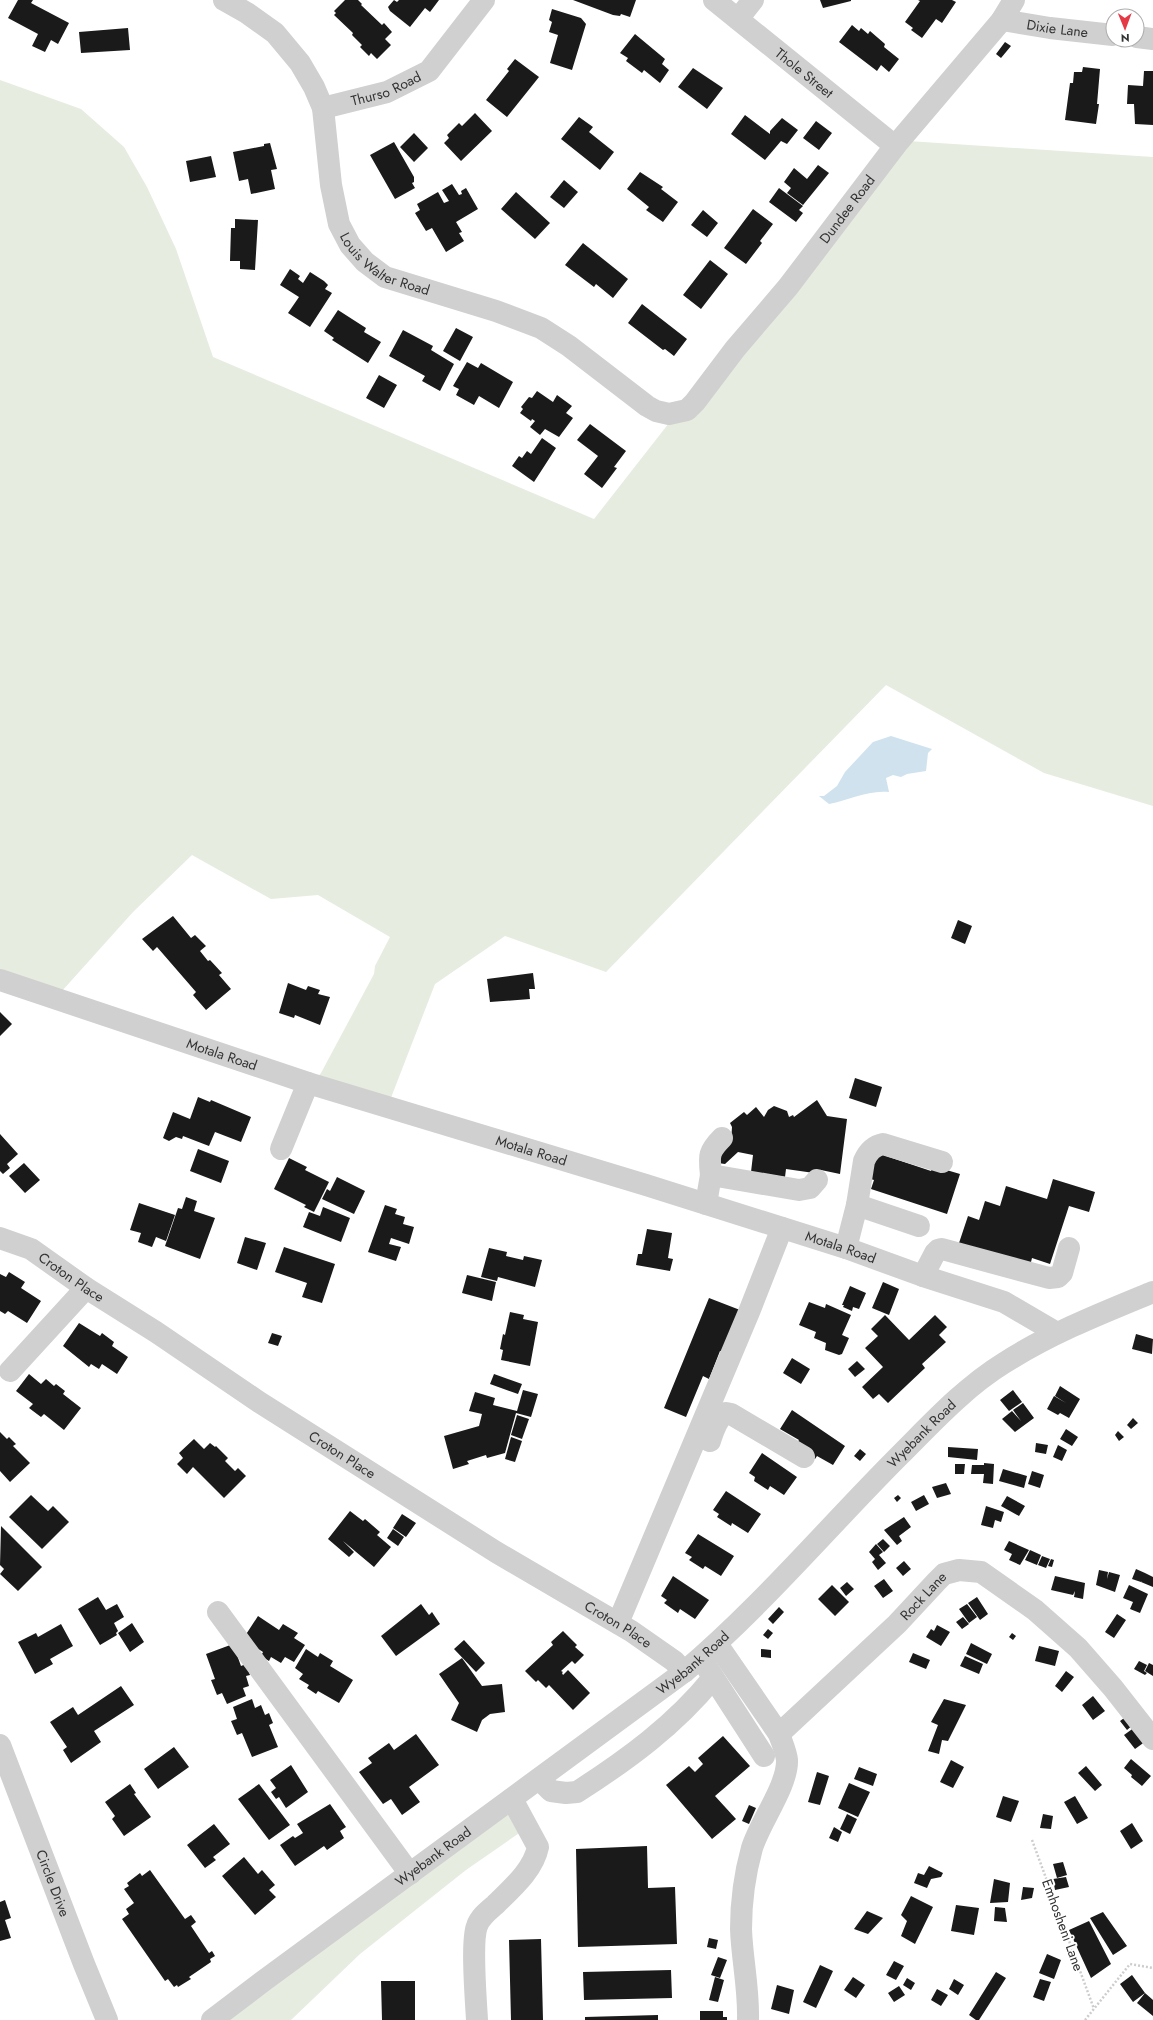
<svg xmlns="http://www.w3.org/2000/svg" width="1153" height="2020" viewBox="0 0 1153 2020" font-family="Jost,sans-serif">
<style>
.green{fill:#e6ecdf}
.water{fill:#cfe2ee}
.building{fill:#1a1a1a}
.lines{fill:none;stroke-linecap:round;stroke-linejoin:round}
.path{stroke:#cdcdcd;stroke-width:2.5;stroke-dasharray:2 2;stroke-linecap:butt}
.minor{stroke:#d0d0d0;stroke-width:22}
.labels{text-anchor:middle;stroke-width:4;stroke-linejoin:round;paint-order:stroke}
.street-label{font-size:14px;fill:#333;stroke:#fff}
</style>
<rect width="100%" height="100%" fill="#fff"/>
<path class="green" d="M0 80 81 109 124 147 147 187 176 249 213 357 594 519 669 423 908 141 1153 157V806L1044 773 886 685 606 972 505 936 435 984 387 1108 311 1086 321 1073 374 974 375 966 390 937 318 895 271 899 192 855 133 912 53 1001 0 982Z
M510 1799 528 1827 466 1870 360 1954 291 2020H212Z"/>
<path class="water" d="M891 736 932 749 928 753 926 771 907 774 901 777 893 775 886 778 889 792C867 790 850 800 829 804L819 796H824L837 786 845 772 873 742Z"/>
<path class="building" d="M18 0H33L31 3 69 23 58 44 51 40 45 52 32 46 38 34 8 18Z
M345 0H358L362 4 361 5 382 25 384 23 392 32 385 39 391 45 377 59 371 53 369 56 360 47 362 45 352 35 353 33 334 15 336 13 334 11Z
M394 0 397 2 399 0H439L430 12 425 8 410 27 390 11 388 7Z
M573 0H636L630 17 621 14 620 16 613 15Z
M820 0H851V1L823 8Z
M918 0H952L956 2 942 23 936 19 922 38 911 30 913 28 905 22 920 1Z
M552 9 581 18 586 24 572 70 550 63 558 35 549 32 552 22 549 20Z
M852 25 859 31 861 28 868 34 870 31 885 44 884 47 899 59 889 72 881 65 877 71 839 42Z
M128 28 130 50 81 53 79 32Z
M635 34 665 59 662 64 669 70 660 83 644 70 642 73 626 61 628 58 620 53Z
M1005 42 1011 46 1001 58 996 54Z
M515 59 539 77 507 117 486 100 509 71 507 69Z
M1083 67 1100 69 1097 104H1099L1096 124 1065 120 1070 83H1073L1074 72H1082Z
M693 68 723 88 707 109 678 87Z
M1144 71H1153V125L1135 124 1134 104H1127L1128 85 1143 86Z
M475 113 492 131 461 161 444 143 449 138 447 135 459 123 462 126Z
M745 115 770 134V131L782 118 798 130 787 144 781 141 765 160 731 134Z
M579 117 593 127 589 132 614 152 600 170 561 139Z
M816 121 832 133 819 150 803 138Z
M414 133 428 148 414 162 400 147Z
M394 142 414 177V182L412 183 415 188 395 199 370 155Z
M270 143 277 169 271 170 275 189 251 194 248 179 239 181 233 152 264 146V144Z
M211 156 216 177 190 182 186 161Z
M818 165 829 173 803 205 787 193 791 188 784 182 794 168 807 179Z
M640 172 663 187 661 189 678 202 663 222 646 210 649 207 627 189Z
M564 180 578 192 564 208 550 197Z
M452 184 459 195 462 194 461 191 466 188 478 209 456 222 462 232 459 233 464 241 446 252 432 228 426 231 415 213 420 210 417 204 438 192 444 203 449 201 442 190Z
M779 188 803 206 799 210 803 213 796 222 769 202Z
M516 192 550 223 535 239 501 209Z
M753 209 773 224 760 241 762 243 746 264 724 248Z
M703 210 718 223 707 237 691 225Z
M235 219 258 220 255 270 240 269V261H230L231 228H235Z
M583 243 628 279 613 298 596 284 594 287 565 265Z
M710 260 728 274 701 309 683 295Z
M290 269 300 276 298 279 303 283 310 272 324 281 328 285 325 289 332 293 310 327 288 313 299 297 280 285Z
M642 304 687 339 674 356 665 349 663 350 628 323Z
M338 310 366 328 364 332 381 342 368 363 332 340 334 338 324 331Z
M456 328 473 337 460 361 443 351Z
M403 330 433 346 431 350 454 364 440 391 422 381 425 376 389 356Z
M467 362 478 368 481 363 513 382 499 408 479 396 474 405 456 395 459 389 453 386Z
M379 375 397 385 384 408 366 398Z
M537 391 553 402 557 395 572 406 566 413 573 418 559 437 545 429 540 435 530 427 535 421 532 419 531 421 520 413 523 409 521 407 529 397 532 398Z
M590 424 626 451 614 467 617 468 602 488 584 474 598 456 577 440Z
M542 438 556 448 534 482 512 466 519 456 522 458 527 451 531 454Z
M173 916 191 938 195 935 206 946 200 951 208 961 210 960 222 973 219 975 231 989 206 1010 193 995 196 992 157 947 153 951 142 939Z
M958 920 972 926 965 944 951 938Z
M533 973 535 989H529L530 999 490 1002 487 979Z
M288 983 306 990 308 986 320 990 318 994 330 997 320 1025 295 1015 294 1018 279 1013Z
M0 1012 12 1024 0 1036Z
M855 1078 882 1087 876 1107 849 1098Z
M198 1097 210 1102 211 1100 251 1117 241 1142 215 1132 209 1146 183 1136 182 1139 176 1137 169 1141 163 1138 173 1112 190 1119Z
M817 1100 827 1116 847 1119 840 1174 821 1170V1174L786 1169 785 1177 751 1172 753 1155 738 1152 725 1164 718 1163 715 1158 731 1142 732 1127 730 1123 744 1112 747 1115 756 1107 764 1117 768 1110 774 1106 787 1111 789 1117 793 1115 794 1117Z
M0 1134 18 1154 7 1164 10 1168 3 1174 0 1171Z
M198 1149 229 1161 221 1183 190 1171Z
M877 1153 931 1171 933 1166 960 1174 947 1214 871 1189 874 1180 864 1177Z
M289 1158 307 1167 305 1170 329 1182 314 1212 304 1207 306 1205 274 1189Z
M24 1163 40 1180 25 1193 9 1176Z
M337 1177 365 1191 354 1214 322 1199 327 1189 330 1191Z
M1053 1179 1095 1192 1089 1212 1069 1206 1050 1264 1032 1258 1030 1266 959 1243 968 1216 979 1220 985 1201 1000 1206 1006 1186 1047 1199Z
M186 1197 197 1201 194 1211 215 1218 200 1259 165 1246 178 1208 182 1209Z
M139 1203 175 1215 166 1241 156 1237 152 1247 138 1242 141 1233 130 1230Z
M385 1205 397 1209 395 1214 405 1217 403 1224 414 1227 409 1244 391 1238 389 1244 401 1247 396 1261 368 1252Z
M323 1207 350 1218 341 1242 303 1227 309 1212 320 1216Z
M647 1229 672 1233 668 1258 673 1259 670 1271 636 1265 638 1254H642Z
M245 1237 266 1243 257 1270 237 1263Z
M284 1247 335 1264 322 1303 302 1297 307 1283 275 1272Z
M489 1248 507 1252 506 1256 523 1260 524 1256 542 1260 535 1287 498 1277 497 1281 481 1277Z
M9 1272 25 1282 21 1288 41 1301 27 1323 8 1311 5 1314 0 1311V1274L6 1277Z
M467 1275 496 1282 492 1301 462 1293Z
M883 1282 899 1289 889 1315 872 1308Z
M850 1286 866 1293 859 1309 853 1307 852 1311 843 1307 844 1305H842Z
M709 1298 740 1310 724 1352 720 1351 709 1379 703 1376 686 1417 664 1408Z
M809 1302 825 1308 826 1304 851 1315 842 1335 849 1338 842 1354 839 1355 825 1350 826 1343 814 1338 816 1332 799 1325Z
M510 1312 524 1315 523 1319 538 1322 530 1366 501 1360 503 1350 500 1349 503 1334 505 1335Z
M885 1315 909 1340 935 1315 947 1327 939 1335 946 1342 922 1364 925 1368 888 1403 879 1394 873 1399 862 1387 883 1367 865 1348 878 1336 871 1329Z
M79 1323 100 1336 102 1333 114 1342 112 1346 128 1357 117 1374 102 1364 99 1369 91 1364 89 1367 63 1346Z
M272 1333 282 1336 278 1346 268 1343Z
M1136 1334 1153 1339 1152 1354 1132 1349Z
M792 1358 810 1369 801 1384 783 1373Z
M857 1361 865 1369 855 1377 848 1369Z
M29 1374 41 1384 46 1379 54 1386 56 1384 65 1391 63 1394 81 1408 64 1430 44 1414 41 1417 29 1408 33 1404 16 1391Z
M494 1374 522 1384 518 1394 490 1384Z
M1060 1386 1080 1399 1069 1418 1060 1413 1058 1415 1047 1409 1054 1396 1066 1403 1055 1396Z
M523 1390 538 1394 531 1417 516 1413 505 1453 487 1458 486 1455 467 1461 469 1464 453 1469 444 1436 479 1426 482 1414 469 1411 475 1392 495 1398 493 1405 517 1411Z
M1013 1390 1022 1402 1009 1411 1000 1400Z
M1023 1403 1034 1418 1015 1432 1002 1419 1012 1411 1021 1421 1013 1410Z
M792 1410 845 1446 833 1465 817 1456 815 1459 801 1450 797 1443 799 1440 780 1429Z
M517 1415 529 1419 522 1439 511 1435Z
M1133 1418 1138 1423 1131 1429 1127 1425Z
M1066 1429 1078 1437 1072 1446 1060 1439Z
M1118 1431 1124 1437 1119 1441 1115 1435Z
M0 1432 7 1439 9 1437 16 1444 13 1446 30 1463 10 1482 0 1471Z
M511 1437 522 1441 515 1462 505 1459Z
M194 1439 204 1449 210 1443 215 1447 216 1446 228 1458 225 1461 235 1471 238 1468 246 1476 224 1498 193 1467 187 1474 177 1464 183 1458 179 1453Z
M1036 1443 1048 1445 1046 1454 1035 1452Z
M1058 1445 1067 1450 1062 1461 1053 1457Z
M948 1447 978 1449 977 1460 948 1457Z
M860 1449 866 1454 860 1461 854 1456Z
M762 1453 797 1477 784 1495 770 1486 768 1490 754 1481 755 1477 749 1473Z
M984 1463 994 1464 993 1484 983 1483 984 1474H971L972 1465H984V1470Z
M955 1464H965L964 1474H955Z
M1003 1469 1027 1476 1024 1488 999 1481Z
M1032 1471 1044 1475 1040 1488 1028 1484Z
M946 1483 951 1494 937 1498 932 1487Z
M726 1491 761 1514 748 1533 732 1523 731 1526 717 1517 719 1514 713 1510Z
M31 1495 48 1511 53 1506 69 1522 42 1549 9 1517Z
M898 1495 901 1498 897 1502 894 1498Z
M924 1495 929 1504 916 1511 911 1502Z
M1007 1496 1025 1506 1019 1516 1001 1506Z
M986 1506 1004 1512 1001 1522 995 1520 993 1528 981 1525Z
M350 1511 363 1521 365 1519 380 1532 377 1535 391 1547 374 1567 343 1541 354 1552 349 1557 328 1539Z
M402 1514 416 1523 406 1537 393 1528Z
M904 1517 911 1527 899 1536 902 1541 897 1545 884 1530Z
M1 1526 42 1567 18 1591 0 1574 4 1569 0 1565Z
M393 1529 404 1537 398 1546 387 1538Z
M698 1534 734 1556 721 1576 705 1566 703 1569 689 1560 692 1557 685 1553Z
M883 1539 890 1546 884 1552 877 1544Z
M1009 1541 1029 1550 1020 1565 1009 1560 1012 1554 1004 1550Z
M876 1544 883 1552 879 1555 886 1563 878 1570 872 1562 875 1559 869 1552Z
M1030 1550 1041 1555 1037 1565 1025 1560Z
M1042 1556 1050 1559 1046 1568 1038 1565Z
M1051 1559 1054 1560 1052 1567 1048 1566Z
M904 1561 911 1569 903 1576 896 1568Z
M1136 1569 1145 1573 1141 1582 1132 1579Z
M1099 1570 1108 1572 1107 1579 1109 1572 1120 1575 1115 1592 1096 1585Z
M1145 1573 1153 1577V1587L1141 1582Z
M673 1576 709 1600 695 1619 680 1609 678 1613 664 1603 667 1600 661 1596Z
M1055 1576 1085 1583 1083 1599 1074 1597 1075 1591 1073 1595 1051 1590Z
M884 1579 893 1591 883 1598 874 1586Z
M847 1582 854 1589 846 1596 840 1588Z
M832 1585 849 1602 835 1616 818 1599Z
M1129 1585 1148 1594 1140 1613 1130 1609 1133 1602 1123 1598Z
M98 1597 106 1610 117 1604 124 1617 114 1623 118 1631 116 1633 117 1635 100 1645 78 1609Z
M977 1597 988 1614 980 1620 968 1603Z
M421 1604 429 1615 432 1612 440 1624 396 1656 381 1636Z
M967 1604 977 1617 969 1623 959 1609Z
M779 1607 784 1612 773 1624 768 1619Z
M1117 1614 1126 1620 1114 1638 1105 1632Z
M258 1616 279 1630 283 1624 298 1633 294 1638 305 1645 294 1662 285 1657 281 1663 271 1657 269 1661 261 1656 263 1652 243 1639Z
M963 1617 969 1624 962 1629 956 1622Z
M132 1623 144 1642 130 1652 118 1633Z
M61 1624 73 1646 50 1659 53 1664 35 1674 18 1642 36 1633 38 1637Z
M937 1625 950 1632 941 1646 926 1637 931 1629 934 1631Z
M768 1629 773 1633 768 1639 763 1635Z
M563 1631 577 1645 575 1647 584 1655 575 1664 572 1661 561 1671 563 1672 562 1673 563 1675 568 1670 590 1693 573 1710 549 1685 546 1688 538 1680 536 1682 525 1671 553 1645 551 1642Z
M1012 1633 1016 1636 1013 1640 1009 1637Z
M464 1640 485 1663 476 1672 454 1649Z
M971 1643 992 1654 987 1664 966 1654Z
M233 1644 241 1666 246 1664 250 1675 246 1676 249 1686 243 1688 246 1696 227 1704 222 1693 217 1695 211 1680 215 1679 206 1654Z
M1039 1646 1059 1651 1055 1666 1035 1661Z
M306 1649 318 1657 320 1653 333 1661 330 1666 353 1680 339 1703 318 1691 316 1694 307 1688 309 1685 299 1679 303 1674 295 1668Z
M761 1649 771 1650V1658L761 1657Z
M913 1653 930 1660 926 1669 909 1662Z
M965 1656 983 1664 979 1674 960 1666Z
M462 1658 482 1686 502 1684 505 1712 490 1714 482 1720 477 1732 451 1720 459 1703 439 1674Z
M1139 1661 1147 1665 1144 1671 1147 1673 1145 1675 1134 1669Z
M1149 1663 1153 1665V1676L1145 1671Z
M1066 1671 1074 1677 1062 1692 1055 1686Z
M121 1686 134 1705 94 1731 101 1742 71 1763 63 1750 67 1747 50 1722 73 1707 78 1715Z
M1093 1696 1105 1711 1093 1720 1082 1705Z
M252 1699 255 1708 261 1705 265 1715 269 1713 273 1723 269 1725 278 1747 252 1757 242 1733 237 1735 231 1721 237 1719 233 1707Z
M944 1699 966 1705 948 1741 942 1740 939 1754 928 1751 938 1725 931 1722Z
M1127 1716 1134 1724 1127 1730 1120 1721Z
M1135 1727 1146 1741 1135 1749 1124 1735Z
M416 1734 439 1765 409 1787 420 1802 402 1815 391 1799 383 1804 359 1772 372 1763 368 1758 389 1743 394 1750Z
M723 1736 750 1766 715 1796 736 1819 712 1839 666 1785 689 1766 695 1772 703 1764 698 1758Z
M174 1747 189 1767 158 1789 144 1769Z
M1131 1759 1151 1776 1142 1786 1131 1777 1132 1775 1124 1768Z
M951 1760 964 1767 953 1788 940 1782Z
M291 1765 308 1792 286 1808 279 1797 276 1799 271 1792 276 1788 270 1780Z
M1086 1766 1102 1785 1095 1791 1078 1773Z
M859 1767 877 1774 873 1786 854 1779Z
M817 1772 829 1776 820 1805 808 1802Z
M849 1783 870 1792 858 1817 838 1808Z
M130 1784 136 1793 134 1794 151 1817 124 1836 112 1819 115 1816 105 1802Z
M259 1784 290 1825 269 1840 238 1799Z
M1003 1796 1019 1801 1011 1822 996 1817Z
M1075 1796 1088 1818 1077 1824 1064 1802Z
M330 1804 346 1827 340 1831 344 1838 327 1850 324 1846 295 1866 280 1845 293 1836 295 1838 303 1833 297 1824Z
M749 1805 756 1808 749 1824 742 1821Z
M847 1814 857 1819 850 1834 840 1829Z
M1043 1814 1053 1816 1051 1829 1040 1828Z
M1132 1823 1143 1841 1131 1849 1120 1831Z
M214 1824 230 1844 213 1857 216 1860 205 1868 187 1845Z
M834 1827 842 1832 838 1842 829 1838Z
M647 1846 648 1888 675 1887 677 1944 578 1947 576 1849Z
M244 1857 258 1874 262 1870 275 1885 269 1890 276 1897 255 1915 222 1876Z
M1063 1862 1067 1875 1057 1878 1053 1864Z
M929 1866 943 1873 941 1877 931 1879 927 1888 914 1883 918 1873 924 1875Z
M150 1870 185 1919 191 1915 196 1922 191 1926 209 1953 212 1951 215 1956 210 1959 211 1962 189 1977 191 1979 178 1987 177 1985 174 1987 168 1979 165 1981 122 1919 129 1914 126 1909 134 1903 124 1889 129 1886 127 1883 140 1873 142 1876Z
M1066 1877 1069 1887 1055 1890 1053 1879Z
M994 1879 1010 1883 1008 1902 990 1903Z
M1023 1887 1034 1888 1032 1898 1021 1900Z
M911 1896 933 1907 915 1944 901 1936 907 1921 901 1915Z
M5 1900 11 1918 5 1920 11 1938 0 1941V1902Z
M956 1905 979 1908 974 1935 951 1931Z
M995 1907 1005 1908 1007 1922 994 1921Z
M867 1911 883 1918 868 1934 854 1929Z
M1103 1912 1127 1946 1113 1955 1090 1918Z
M1089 1921 1111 1964 1091 1978 1069 1930Z
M709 1938 718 1940 716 1949 707 1947Z
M541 1939 543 2020H511L509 1940Z
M1047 1954 1061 1960 1054 1979 1039 1973Z
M718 1957 727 1960 720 1978 711 1975Z
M894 1961 904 1966 896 1980 886 1975Z
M820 1965 833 1971 816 2008 803 2002Z
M671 1970 672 1998 584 2000 583 1972Z
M996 1972 1006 1978 979 2020H976L969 2015Z
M1132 1975 1145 1993 1153 2000V2016L1137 2003 1145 1993 1133 2002 1120 1984Z
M715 1977 724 1980 718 2002 709 2000Z
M853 1977 865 1985 856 1998 844 1990Z
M907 1978 915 1983 911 1990 903 1985Z
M954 1979 964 1985 958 1995 949 1989Z
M1040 1979 1051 1982 1044 2001 1033 1997Z
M381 1981H415V2020H382Z
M777 1985 794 1990 789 2014 771 2009Z
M899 1986 905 1995 894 2002 888 1993Z
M937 1989 948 1995 941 2006 931 2000Z
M700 2011H723V2017H727V2020H700Z
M658 2015V2020H585V2017Z"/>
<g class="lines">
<path class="path" d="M1032 1840 1094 2009
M1085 2020 1130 1964 1153 1968"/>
<g class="minor">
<path id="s1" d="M224 0 247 13 275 33 300 63 314 87 323 108 331 185 339 224 350 245 365 262 385 277 496 311 541 328 569 346 647 406 656 411 669 414 687 410 695 402 735 349 788 287 895 146 1002 20 1014 0"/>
<path id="s2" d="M714 0 895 146"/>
<path d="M738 19 753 0"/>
<path id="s3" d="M1002 20 1050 28 1113 35"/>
<path d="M1137 37 1153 39"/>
<path id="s4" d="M323 108 387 92 429 71 484 0"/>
<path id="s5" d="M0 980 308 1083 646 1185 846 1248 923 1276 1004 1302 1057 1333"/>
<path d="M281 1149 308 1083"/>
<path d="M711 1175C709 1156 708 1152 722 1138"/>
<path d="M706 1204 711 1175 799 1190 810 1188 817 1180"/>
<path d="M857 1205 864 1161C868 1152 873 1146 883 1144L942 1162"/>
<path id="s6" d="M0 1238 31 1249 86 1288 156 1332 259 1402 496 1552 631 1631 674 1661 684 1672"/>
<path d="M846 1248 857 1205 919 1226"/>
<path d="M923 1276 935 1253 938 1250 942 1249 1049 1278 1058 1277 1062 1273 1069 1248"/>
<path d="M10 1371 86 1288"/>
<path d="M710 1441C713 1432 717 1418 726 1413L731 1414 804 1457"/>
<path d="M218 1612 410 1874"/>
<path d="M618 1623 749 1312 782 1228"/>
<path id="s7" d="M717 1644 779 1734 897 1624 937 1581 944 1574 959 1570 981 1572 1035 1610 1078 1648 1113 1688 1153 1739"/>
<path d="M706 1666 764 1756"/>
<path id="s8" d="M0 1745 84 1964 107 2020"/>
<path d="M539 1779 551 1791 566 1793 577 1792C627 1760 675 1725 713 1678"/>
<path id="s9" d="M212 2020 262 1982 684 1672C762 1606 828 1527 900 1455 932 1423 965 1387 1004 1363 1051 1333 1102 1313 1153 1292"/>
<path d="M477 2020C476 2001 471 1941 477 1926 480 1917 488 1911 495 1905 511 1889 533 1871 538 1847L512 1799"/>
<path d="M748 2020C749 1989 742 1959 741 1929 741 1903 745 1873 752 1848 760 1822 788 1785 787 1760 786 1751 782 1743 779 1734"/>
</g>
</g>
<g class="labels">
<g class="street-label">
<text dy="5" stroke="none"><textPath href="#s3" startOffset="56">Dixie Lane</textPath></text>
<text dy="5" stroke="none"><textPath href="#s2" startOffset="116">Thole Street</textPath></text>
<text dy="5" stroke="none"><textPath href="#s4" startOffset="66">Thurso Road</textPath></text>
<text dy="5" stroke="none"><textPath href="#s1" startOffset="934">Dundee Road</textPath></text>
<text dy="5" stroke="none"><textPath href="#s1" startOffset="332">Louis Walter Road</textPath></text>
<text dy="5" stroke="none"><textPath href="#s5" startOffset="234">Motala Road</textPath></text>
<text dy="5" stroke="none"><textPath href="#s5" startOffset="558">Motala Road</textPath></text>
<text dy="5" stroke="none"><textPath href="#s5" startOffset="882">Motala Road</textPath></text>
<text dy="5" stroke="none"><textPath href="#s6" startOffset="82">Croton Place</textPath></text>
<text dy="5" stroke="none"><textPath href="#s9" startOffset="923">Wyebank Road</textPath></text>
<text dy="5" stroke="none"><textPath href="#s6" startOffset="406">Croton Place</textPath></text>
<text dy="5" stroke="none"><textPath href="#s7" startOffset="309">Rock Lane</textPath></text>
<text dy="5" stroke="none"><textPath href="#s6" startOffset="730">Croton Place</textPath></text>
<text dy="5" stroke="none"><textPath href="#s9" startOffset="599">Wyebank Road</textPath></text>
<text dy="5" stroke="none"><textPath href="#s9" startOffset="275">Wyebank Road</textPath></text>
<text dy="5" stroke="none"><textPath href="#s8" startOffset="148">Circle Drive</textPath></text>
<text transform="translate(1063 1925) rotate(70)" y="5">Emhosheni Lane</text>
</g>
</g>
<g transform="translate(1125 28) rotate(179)"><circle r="19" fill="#ffffff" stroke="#adadad"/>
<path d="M0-3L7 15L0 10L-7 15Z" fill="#e63946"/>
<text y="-6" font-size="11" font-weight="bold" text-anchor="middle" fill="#333333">N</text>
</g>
</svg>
